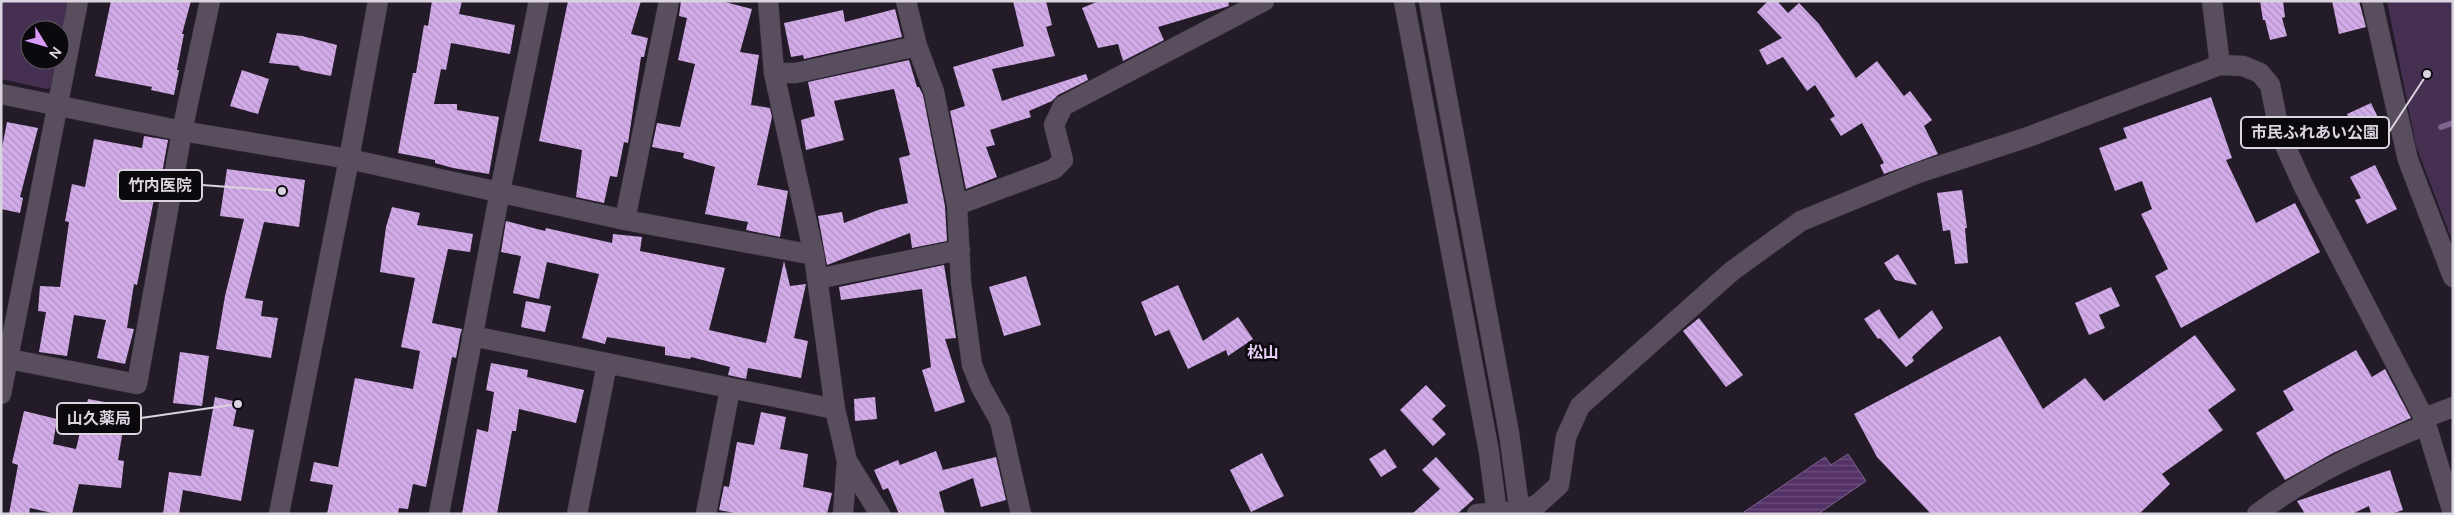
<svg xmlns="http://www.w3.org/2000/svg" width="2454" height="515" viewBox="0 0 2454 515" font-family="'DM Sans','Noto Sans JP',sans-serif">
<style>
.park{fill:#453051}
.water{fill:url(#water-rules);stroke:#7c638b}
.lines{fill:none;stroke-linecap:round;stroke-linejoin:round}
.stream{stroke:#7c638b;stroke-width:6}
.building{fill:url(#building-back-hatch)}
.minor-casing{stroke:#3e3743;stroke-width:21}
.minor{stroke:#584e5e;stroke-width:20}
.labels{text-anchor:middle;stroke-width:5;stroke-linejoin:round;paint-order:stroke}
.neighbourhood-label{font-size:16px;font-weight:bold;fill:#e7cef6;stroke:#0b080e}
.leader{fill:none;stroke:#dad4de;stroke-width:2}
.callout-dot{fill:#dad4de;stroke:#0b080e;stroke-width:2}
.callout{fill:#0b080e;stroke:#dad4de;stroke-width:2}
.callout-label{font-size:16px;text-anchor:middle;font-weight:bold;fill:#dad4de}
</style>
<defs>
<pattern id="water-rules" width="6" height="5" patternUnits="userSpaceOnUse" patternTransform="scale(1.25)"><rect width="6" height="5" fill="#543267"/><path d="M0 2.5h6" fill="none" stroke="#6c4f7c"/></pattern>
<pattern id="building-back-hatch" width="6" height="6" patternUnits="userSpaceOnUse" patternTransform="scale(1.25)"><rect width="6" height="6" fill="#d2abe9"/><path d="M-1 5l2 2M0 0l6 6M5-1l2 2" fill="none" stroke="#ae90c0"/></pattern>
</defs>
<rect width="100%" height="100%" fill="#241b29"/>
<path class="park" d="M1 1H67L70 6 60 57V30H30V60H59L55 84 47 89 1 79Z
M2387 1H2453V243L2416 146Z"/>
<path class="water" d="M1848 454 1866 481 1818 514H1745L1744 512 1825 457 1831 465Z"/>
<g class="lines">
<path class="stream" d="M2441 127 2453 123"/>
</g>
<path class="building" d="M111 1H191L182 34H184L177 70H179L174 95 151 90 152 87 95 76Z
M432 1H462L459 14 515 25 510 54 451 43 446 70 441 69 434 104H457V110L499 117 489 174 453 168 435 163V160L398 153 413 73H416L424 25 428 26Z
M568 1H641L631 34 648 38 644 57H641L628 143 624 142 617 177 610 176 604 203 576 197 582 150 539 141Z
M681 1H721L752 9 740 52 759 55 751 105 770 108 772 117 757 185 788 191 780 237 746 230 748 222 705 214 715 167 683 158 684 153 652 147 657 123 680 127 695 64 678 60 687 18 679 16Z
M1013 1H1046L1052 25 1046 27 1055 56 992 69 1002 101 1086 74 1088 80 1058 95 1052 101 1029 111 1031 117 990 130 995 145 986 147 997 177 966 189 950 111 965 106 953 67 1024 46Z
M1099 1H1228L1229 6 1158 27 1164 40 1123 61 1118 44 1098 48 1082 8Z
M1768 1H1777L1788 13 1799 3 1819 24 1856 78 1877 61 1904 96 1910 91 1932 120 1924 126 1938 154 1884 174 1880 165 1884 163 1862 123 1841 136 1830 119 1835 116 1815 85 1807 91 1783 57 1767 65 1759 50 1782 38 1757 12Z
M2260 1H2283L2285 17 2282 18 2287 36 2270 40 2265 20H2263Z
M2332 1H2359L2366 27 2339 34Z
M895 9 902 37 804 59 803 55 791 57 784 23 843 10 845 22Z
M277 33 302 36 337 45 331 76 301 70 298 66 269 63Z
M909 60 917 87H919L923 95 945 206 947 241 912 248 910 233 827 265 818 216 842 212 844 223 878 210 908 203 899 158 910 155 894 89 834 101 844 140 806 150 801 120 815 116 808 82Z
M242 70 269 79 258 114 230 106Z
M2211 97 2232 158 2226 160 2256 223 2295 203 2320 252 2181 328 2155 276 2168 269 2141 214 2152 209 2142 181 2115 191 2099 148 2127 138 2123 128Z
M2371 103 2386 134 2362 145 2347 114Z
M7 122 38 128 20 197 23 198 20 213 1 209V153Z
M144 136 168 140 161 179H158L137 285 134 284 127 328 134 329 125 364 97 358 106 320 74 315 67 356 39 352 46 312 38 311 40 286 60 287 69 222 65 221 72 184 85 187 94 139 142 148Z
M2375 165 2397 209 2367 224 2355 200 2361 198 2350 177Z
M227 169 305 180 299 227 264 222 245 298 263 301 261 316 278 318 271 358 216 349 225 296 244 219 220 216Z
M1962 190 1967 228H1965L1968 263 1955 264 1950 230 1943 231 1937 193Z
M392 207 420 213 417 225 473 234 470 252 448 249 432 323 462 329 460 336 456 358 452 357 426 487 413 484 408 509 399 508 398 514H327L333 485 310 481 314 462 338 467 355 378 413 389 420 351 401 347 415 278 380 272 386 227Z
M506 221 545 231 546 228 612 243 613 234 642 237 640 251 725 268 709 330 766 343 784 261 790 286 806 284 794 338 808 341 801 378 748 368 746 379 728 375 730 367 691 357 690 359 665 355V347L607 337 605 344 582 338 599 274 547 262 539 299 513 293 521 256 501 252Z
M1898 254 1917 285 1895 280 1884 263Z
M944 265 956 338 945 339 965 402 935 412 922 370 931 367 922 289 841 300 839 287Z
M1026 276 1041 325 1004 336 989 287Z
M1178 285 1203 341 1238 317 1253 339 1228 356 1226 350 1188 369 1169 330 1155 336 1141 302Z
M2111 287 2120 306 2099 315 2105 328 2089 335 2075 303Z
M526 301 551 306 545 332 521 327Z
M1879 309 1899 339 1932 310 1943 328 1912 357 1914 361 1906 367 1880 338 1878 339 1864 319Z
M1699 318 1743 375 1726 387 1683 331Z
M2195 335 2236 390 2208 410 2223 430 2162 474 2170 484 2139 514H1931L1877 457 1854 414 2000 336 2043 409 2085 378 2104 401Z
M2356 350 2372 377 2385 369 2411 418 2333 453 2285 480 2256 433 2294 410 2283 391Z
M180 352 209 356 202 406 173 403Z
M491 363 528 370 527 377 584 390 576 423 519 409 516 431H512L497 514H462L477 429 488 432 494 392 486 390Z
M1426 385 1446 406 1432 419 1446 434 1433 446 1400 410Z
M215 397 238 402 233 426 254 430 241 501 183 490 179 514H163L169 472 201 476Z
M875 397 877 419 855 421 854 399Z
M88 399 127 406 118 460 124 461 121 488 79 484 72 514H56L30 508 29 514H9L18 465 12 463 24 411 57 419 53 444 76 449Z
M761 412 786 417 780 449 808 454 803 487 832 493 827 514H740L719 510 724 486 729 487 737 442 754 445Z
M1385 449 1397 467 1381 477 1369 459Z
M936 451 943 470 996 457 1006 500 981 507 973 478 939 492 945 514H899L888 488 883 490 874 470 898 460 900 465Z
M1262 453 1284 496 1251 512 1230 470Z
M1436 457 1474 499 1457 514H1412L1440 489 1422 470Z
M2390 470 2403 510 2391 514H2371L2369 506 2352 514H2305L2297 501Z"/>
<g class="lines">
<g class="minor-casing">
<path id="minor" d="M768 1 774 73 814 255 835 409 847 461 843 514
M906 1 917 46 934 92 957 205 961 283 972 365 981 387 1000 421 1021 514
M1404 1 1489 452 1497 514
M1429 1 1509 433 1520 514
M2212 1 2220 65
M2372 1 2408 160 2453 277
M774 73H796L917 46
M1 94 182 131 349 159 625 220 814 255
M957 205 1054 169 1063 160 1054 125 1063 106 1264 1
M625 220 669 1
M817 279 960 250
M472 336 835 409
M9 359 137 384 182 131 210 1
M1 394 78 1
M2424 418 2453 407
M847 461 880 514
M279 514 349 159 378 1
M439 514 500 191 539 1
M577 514 607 364
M706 514 730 389
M1477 514 1520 511 1538 504 1559 485 1566 437 1580 406 1732 271 1801 221 1918 173 2028 137 2220 65 2243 66 2260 73 2270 85 2280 134 2303 185 2424 418 2453 513
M2257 514C2311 473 2364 450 2426 425"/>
</g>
<use href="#minor" class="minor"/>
</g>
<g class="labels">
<g class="neighbourhood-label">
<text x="1263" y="358">松山</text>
</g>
</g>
<path class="leader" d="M2427 74L2389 132M282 191L202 185M238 404L141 418"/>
<g class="callout-dot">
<circle cx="2427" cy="74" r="5"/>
<circle cx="282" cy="191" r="5"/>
<circle cx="238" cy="404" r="5"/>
</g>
<g class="callout">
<rect x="2241" y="117" width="148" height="31" rx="5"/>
<rect x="118" y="170" width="84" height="31" rx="5"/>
<rect x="57" y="403" width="84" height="31" rx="5"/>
</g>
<g class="callout-label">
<text x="2315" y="138">市民ふれあい公園</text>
<text x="160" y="191">竹内医院</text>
<text x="99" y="424">山久薬局</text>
</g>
<rect width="2454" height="515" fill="none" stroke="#dad4de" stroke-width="5"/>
<g transform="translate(45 45) rotate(127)"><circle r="24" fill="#0b080e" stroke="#5e5a61"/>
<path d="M0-4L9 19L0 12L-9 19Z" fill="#d79bf9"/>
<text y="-8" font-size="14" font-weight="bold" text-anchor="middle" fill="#dad4de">N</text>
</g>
</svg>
